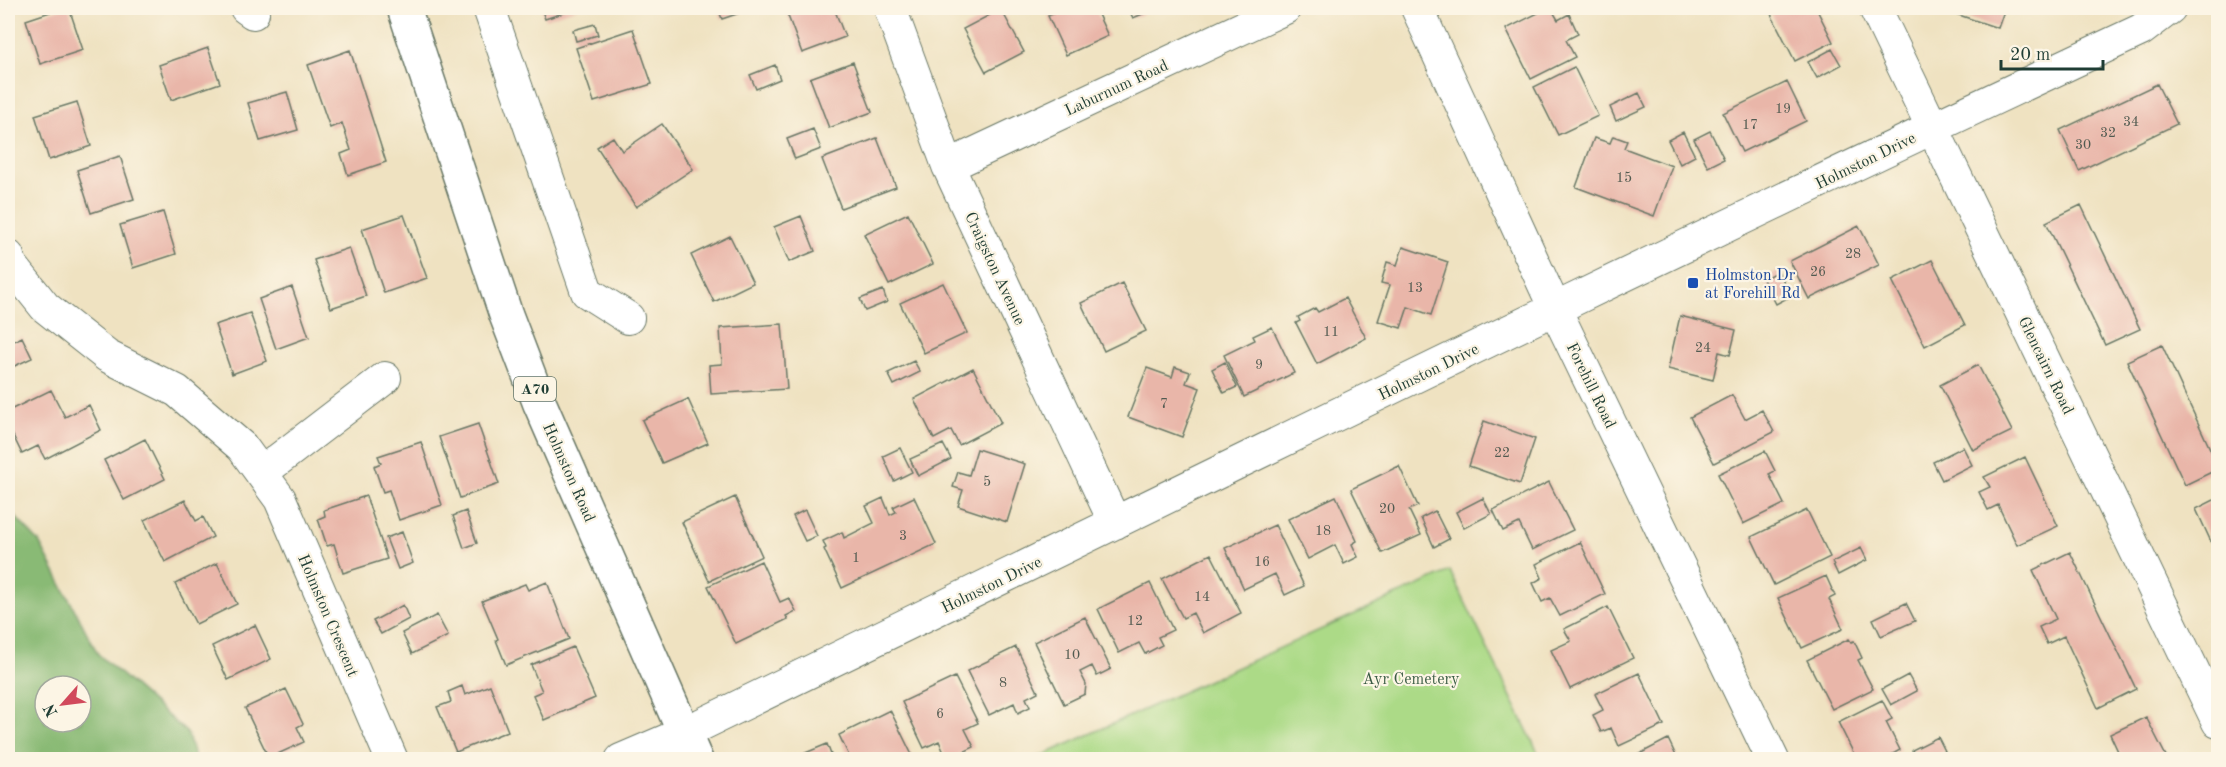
<svg xmlns="http://www.w3.org/2000/svg" width="2226" height="767" viewBox="0 0 2226 767" font-family="'Old Standard TT',serif">
<style>
.green{fill:#acda87;stroke:#668c5e;stroke-width:1.5}
.forest{fill:#89ba74;stroke:#547c54;stroke-width:1.5;fill-rule:evenodd}
.building{fill:#e9b6a9}
.lines{fill:none;stroke-linecap:round;stroke-linejoin:round}
.street-casing{stroke:#687765;stroke-width:34}
.primary-casing{stroke:#687765;stroke-width:36}
.street{stroke:#fff;stroke-width:32}
.primary{stroke:#fff;stroke-width:33}
.transit-dot{fill:#1a4fb4;stroke:#fcf5e5;stroke-width:2}
.labels{text-anchor:middle;stroke-width:4.5;stroke-linejoin:round;paint-order:stroke}
.number-label{font-size:14px;fill:#525b51}
.shield{fill:#fcf5e5;stroke:#617469;stroke-width:1.5}
.shield-label{font-size:15px;font-weight:bold;fill:#1f3d34}
.street-label{font-size:16px;fill:#1f3d34;stroke:#fcf5e5}
.transit-label{font-size:16px;fill:#164399;stroke:#fcf5e5;text-anchor:start}
.park-label{font-size:16px;fill:#3b5c45;stroke:#fcf5e5}
</style>
<rect width="100%" height="100%" fill="#fcf5e5"/>
<filter id="ink" filterUnits="userSpaceOnUse"><feTurbulence type="fractalNoise" baseFrequency=".0167" numOctaves="2"/><feDisplacementMap in="SourceGraphic" scale="12" xChannelSelector="R" yChannelSelector="G"/><feConvolveMatrix kernelMatrix="1 2 1 2 8 2 1 2 1" color-interpolation-filters="sRGB"/></filter>
<filter id="wash" filterUnits="userSpaceOnUse"><feTurbulence type="fractalNoise" baseFrequency=".008" numOctaves="4" result="noise"/><feDisplacementMap in="SourceGraphic" scale="24" xChannelSelector="R" yChannelSelector="G"/><feGaussianBlur stdDeviation="1.35" result="paint"/><feColorMatrix in="noise" values="0 0 0 0 0 0 0 0 0 0 0 0 0 0 0 0 0 1.4 0 .05"/><feComposite in="paint" operator="in"/></filter>
<g filter="url(#wash)">
<rect width="100%" height="100%" fill="#efe2c1"/>
<path class="green" d="M1450 571 1541 759H1035Z"/>
<path class="forest" d="M8 509 39 542 98 654 187 733 195 759 22 760 8 750ZM45 686H81V722H45Z"/>
<g id="blocks">
<path class="building" d="M62 8H69L83 50 40 64 26 20Z
M541 8H578L545 19Z
M718 8H754L722 19Z
M785 8H834L845 37 802 53Z
M1067 8H1095L1108 36 1066 55 1048 16Z
M1128 8H1157L1133 18Z
M1548 8H1551L1558 20 1569 14 1578 34 1566 40 1575 57 1531 79 1506 29Z
M1768 8H1816L1833 42 1795 61Z
M1938 8H2005L1998 28Z
M1001 9 1024 52 986 72 963 29Z
M595 24 598 35 576 41 573 30Z
M633 29 652 84 594 102 576 48Z
M208 48 220 83 171 100 159 65Z
M1832 49 1841 65 1817 78 1808 62Z
M350 50 386 162 348 175 341 154 351 150 342 123 330 128 308 65Z
M853 62 872 112 829 128 810 78Z
M775 65 780 79 756 89 750 75Z
M1574 67 1598 116 1558 135 1534 87Z
M1787 82 1806 121 1742 152 1723 113Z
M2157 84 2177 124 2079 171 2060 130Z
M287 92 298 130 260 141 248 103Z
M1639 93 1646 107 1616 121 1610 107Z
M77 102 91 146 49 160 35 115Z
M662 124 693 169 636 207 597 147 613 137 622 151Z
M813 129 821 149 795 159 787 139Z
M1710 131 1724 159 1708 167 1694 139Z
M1683 132 1695 156 1680 164 1668 140Z
M1613 136 1627 141 1624 148 1672 166 1654 216 1576 187 1594 138 1610 143Z
M877 138 896 187 841 208 822 159Z
M120 156 134 199 91 213 77 170Z
M2081 205 2140 329 2105 345 2046 222Z
M163 212 176 254 133 268 120 225Z
M908 213 933 264 889 285 864 234Z
M404 215 427 278 384 293 362 229Z
M801 216 815 251 789 262 774 227Z
M1859 226 1879 265 1809 299 1790 261Z
M730 236 753 283 714 302 691 255Z
M1403 247 1448 262 1431 315 1408 307 1401 328 1378 321 1390 285 1381 283 1387 262 1397 265Z
M349 248 366 296 331 308 314 260Z
M1932 260 1965 325 1925 346 1892 280Z
M1778 271 1791 296 1776 304 1763 279Z
M943 283 967 333 924 353 900 303Z
M1122 283 1146 331 1104 351 1081 303Z
M292 287 309 337 276 349 259 299Z
M883 290 887 302 865 311 860 299Z
M1345 298 1366 338 1317 364 1296 323 1300 321 1298 317 1315 308 1318 312Z
M250 313 267 361 232 374 215 325Z
M1680 316 1736 330 1730 355 1719 352 1713 380 1668 369Z
M782 324 787 389 711 394 709 365 722 364 720 328Z
M1272 327 1294 373 1244 397 1224 355 1255 340 1253 336Z
M22 337 32 358 8 369V344Z
M2162 345 2218 466V469L2185 485 2127 361Z
M914 361 920 372 894 385 888 373Z
M1225 362 1237 387 1224 393 1212 369Z
M1978 365 2012 431 1973 450 1940 385Z
M1175 367 1190 372 1186 383 1200 388 1182 437 1128 417 1147 368 1172 377Z
M973 368 1001 423 959 445 951 430 934 439 914 399Z
M51 390 65 417 89 405 101 430 45 459 38 446 22 454 8 425V411Z
M1732 395 1745 419 1762 410 1774 432 1714 463 1690 417Z
M688 399 708 443 662 463 642 420Z
M1484 421 1535 439 1520 484 1469 466Z
M478 424 499 484 460 498 439 437Z
M145 439 165 479 124 500 104 460Z
M421 442 442 505 399 520 389 490 383 492 374 466 381 463 378 456Z
M943 444 951 459 918 476 910 459Z
M1963 447 1972 465 1942 480 1933 462Z
M900 448 912 472 894 481 883 456Z
M977 449 1025 464 1007 522 958 506 963 490 953 487 958 472 969 475Z
M1765 451 1775 471 1769 474 1784 504 1743 524 1718 474Z
M2025 457 2058 526 2017 545 1998 505 1988 510 1979 492 1990 487 1984 477Z
M1399 466 1418 506 1409 510 1421 535 1382 553 1351 489Z
M1549 482 1573 530 1532 550 1519 523 1503 531 1493 510Z
M366 496 387 559 343 573 334 544 327 546 318 519 325 516 324 510Z
M1336 496 1357 541 1352 544 1358 557 1344 564 1335 545 1308 559 1288 519Z
M735 497 762 556 709 581 682 522Z
M914 497 936 544 842 588 824 549 826 548 823 541 842 532 844 538 874 523 866 506 883 498 890 515 896 512 893 507Z
M1483 498 1491 514 1464 528 1456 512Z
M2218 498V557L2196 509Z
M185 500 196 521 203 517 213 537 165 562 144 520Z
M805 510 817 536 805 541 793 516Z
M1807 510 1830 557 1774 585 1751 537Z
M466 511 477 543 464 548 453 516Z
M1435 511 1449 539 1434 547 1421 518Z
M1275 525 1304 586 1285 595 1275 574 1244 589 1225 548Z
M402 532 413 563 398 569 386 538Z
M1580 542 1605 594 1560 616 1550 598 1542 602 1533 583 1542 578 1536 564Z
M1861 548 1867 560 1838 575 1832 562Z
M2070 552 2136 689 2098 708 2064 636 2047 644 2039 627 2056 619 2033 570Z
M1211 554 1241 613 1203 633 1193 613 1183 618 1162 579Z
M761 561 780 602 789 598 796 611 786 616 788 619 736 644 708 586Z
M217 563 237 604 196 624 175 584Z
M1826 576 1835 596 1829 599 1843 629 1802 648 1778 598Z
M547 582 569 639 506 665 496 640 498 639 482 601 525 584 528 590Z
M1150 583 1173 630 1158 637 1162 645 1145 654 1139 643 1119 653 1098 609Z
M1906 603 1915 621 1881 636 1873 619Z
M403 605 409 619 381 634 373 621Z
M1608 607 1633 658 1570 689 1551 650 1571 641 1564 629Z
M437 615 448 636 412 654 402 633Z
M1085 617 1111 669 1097 676 1092 666 1080 672 1086 684 1085 694 1064 704 1034 642Z
M255 625 271 659 228 680 212 646Z
M1849 639 1851 642 1854 641 1862 658 1858 660 1873 689 1832 709 1807 660Z
M573 647 595 698 544 720 533 695 542 691 531 665Z
M1016 647 1038 692 1026 698 1030 707 1018 713 1014 703 989 715 967 671Z
M1639 673 1664 725 1619 746 1611 728 1601 732 1593 715 1603 710 1595 694Z
M1908 675 1917 691 1891 705 1882 689Z
M955 677 978 723 965 729 974 747 947 760 939 741 924 748 902 702Z
M490 685 508 731 456 752 437 707 451 702 448 692 462 686 465 695Z
M286 689 303 724 297 727 304 742 269 758 245 708Z
M1882 700 1892 719 1886 722 1900 750 1882 760H1857L1838 722Z
M890 710 912 755 903 760H851L839 735Z
M2146 717 2168 760H2122L2110 734Z
M1938 737 1945 751 1929 760H1916L1912 750Z
M1668 739 1678 760H1628Z
M827 744 833 760H791L803 754Z"/>
</g>
</g>
<g filter="url(#ink)">
<use href="#blocks" fill-opacity="0" stroke="#687765" stroke-width="1.5"/>
<g class="lines">
<g class="street-casing">
<path id="street" d="M246 8 253 13
M489 8 587 292 628 318
M890 8 948 166 1115 523
M1417 8 1555 309 1773 760
M1875 8 2218 722
M948 166 1285 8
M8 256 9 262 45 307 107 356 177 391 242 447 280 499 392 760
M261 473 385 378
M621 760 684 733C1169 497 1652 258 2141 30L2170 8"/>
</g>
<g class="primary-casing">
<path id="primary" d="M404 8 506 315 540 404 696 760"/>
</g>
<use href="#street" class="street"/>
<use href="#primary" class="primary"/>
</g>
</g>
<rect class="transit-dot" x="1687" y="277" width="12" height="12" rx="3"/>
<g class="labels">
<g class="number-label">
<text x="1783" y="113">19</text>
<text x="2131" y="126">34</text>
<text x="1750" y="129">17</text>
<text x="2108" y="137">32</text>
<text x="2083" y="149">30</text>
<text x="1624" y="182">15</text>
<text x="1853" y="258">28</text>
<text x="1818" y="276">26</text>
<text x="1415" y="292">13</text>
<text x="1331" y="336">11</text>
<text x="1703" y="352">24</text>
<text x="1259" y="369">9</text>
<text x="1164" y="408">7</text>
<text x="1502" y="457">22</text>
<text x="987" y="486">5</text>
<text x="1387" y="513">20</text>
<text x="1323" y="535">18</text>
<text x="903" y="540">3</text>
<text x="856" y="562">1</text>
<text x="1262" y="566">16</text>
<text x="1202" y="601">14</text>
<text x="1135" y="625">12</text>
<text x="1072" y="659">10</text>
<text x="1003" y="687">8</text>
<text x="940" y="718">6</text>
</g>
<rect class="shield" x="514" y="377" width="42" height="24" rx="4.5"/>
<g class="shield-label">
<text x="535" y="394">A70</text>
</g>
<g class="street-label">
<text transform="translate(1116 87) rotate(-25)" y="6">Laburnum Road</text>
<text transform="translate(1865 160) rotate(-26)" y="6">Holmston Drive</text>
<text transform="translate(996 268) rotate(65)" y="6">Craigston Avenue</text>
<text transform="translate(2047 365) rotate(64)" y="6">Glencairn Road</text>
<text transform="translate(1428 371) rotate(-26)" y="6">Holmston Drive</text>
<text transform="translate(1592 385) rotate(64)" y="6">Forehill Road</text>
<text transform="translate(570 472) rotate(66)" y="6">Holmston Road</text>
<text transform="translate(991 584) rotate(-26)" y="6">Holmston Drive</text>
<text transform="translate(329 615) rotate(67)" y="6">Holmston Crescent</text>
</g>
<g class="transit-label">
<text x="1705" y="280">Holmston Dr<tspan x="1705" dy="18">at Forehill Rd</tspan></text>
</g>
<g class="park-label">
<text x="1411" y="684">Ayr Cemetery</text>
</g>
</g>
<rect width="2226" height="767" fill="none" stroke="#fcf5e5" stroke-width="30"/>
<g transform="translate(63 704) rotate(242)"><circle r="28" fill="#fcf5e5" stroke="#a4ab9e" stroke-width="1.5"/>
<path d="M0-4.5L10 22L0 15L-10 22Z" fill="#d1495b"/>
<text y="-9" font-size="16" font-weight="bold" text-anchor="middle" fill="#1f3d34">N</text>
</g>
<path d="M2001 60v9h102v-9" fill="none" stroke="#1f3d34" stroke-width="3"/>
<text x="2010" y="60" font-size="18" fill="#1f3d34" stroke="#fcf5e5" stroke-width="4.5" paint-order="stroke">20 m</text>
</svg>
